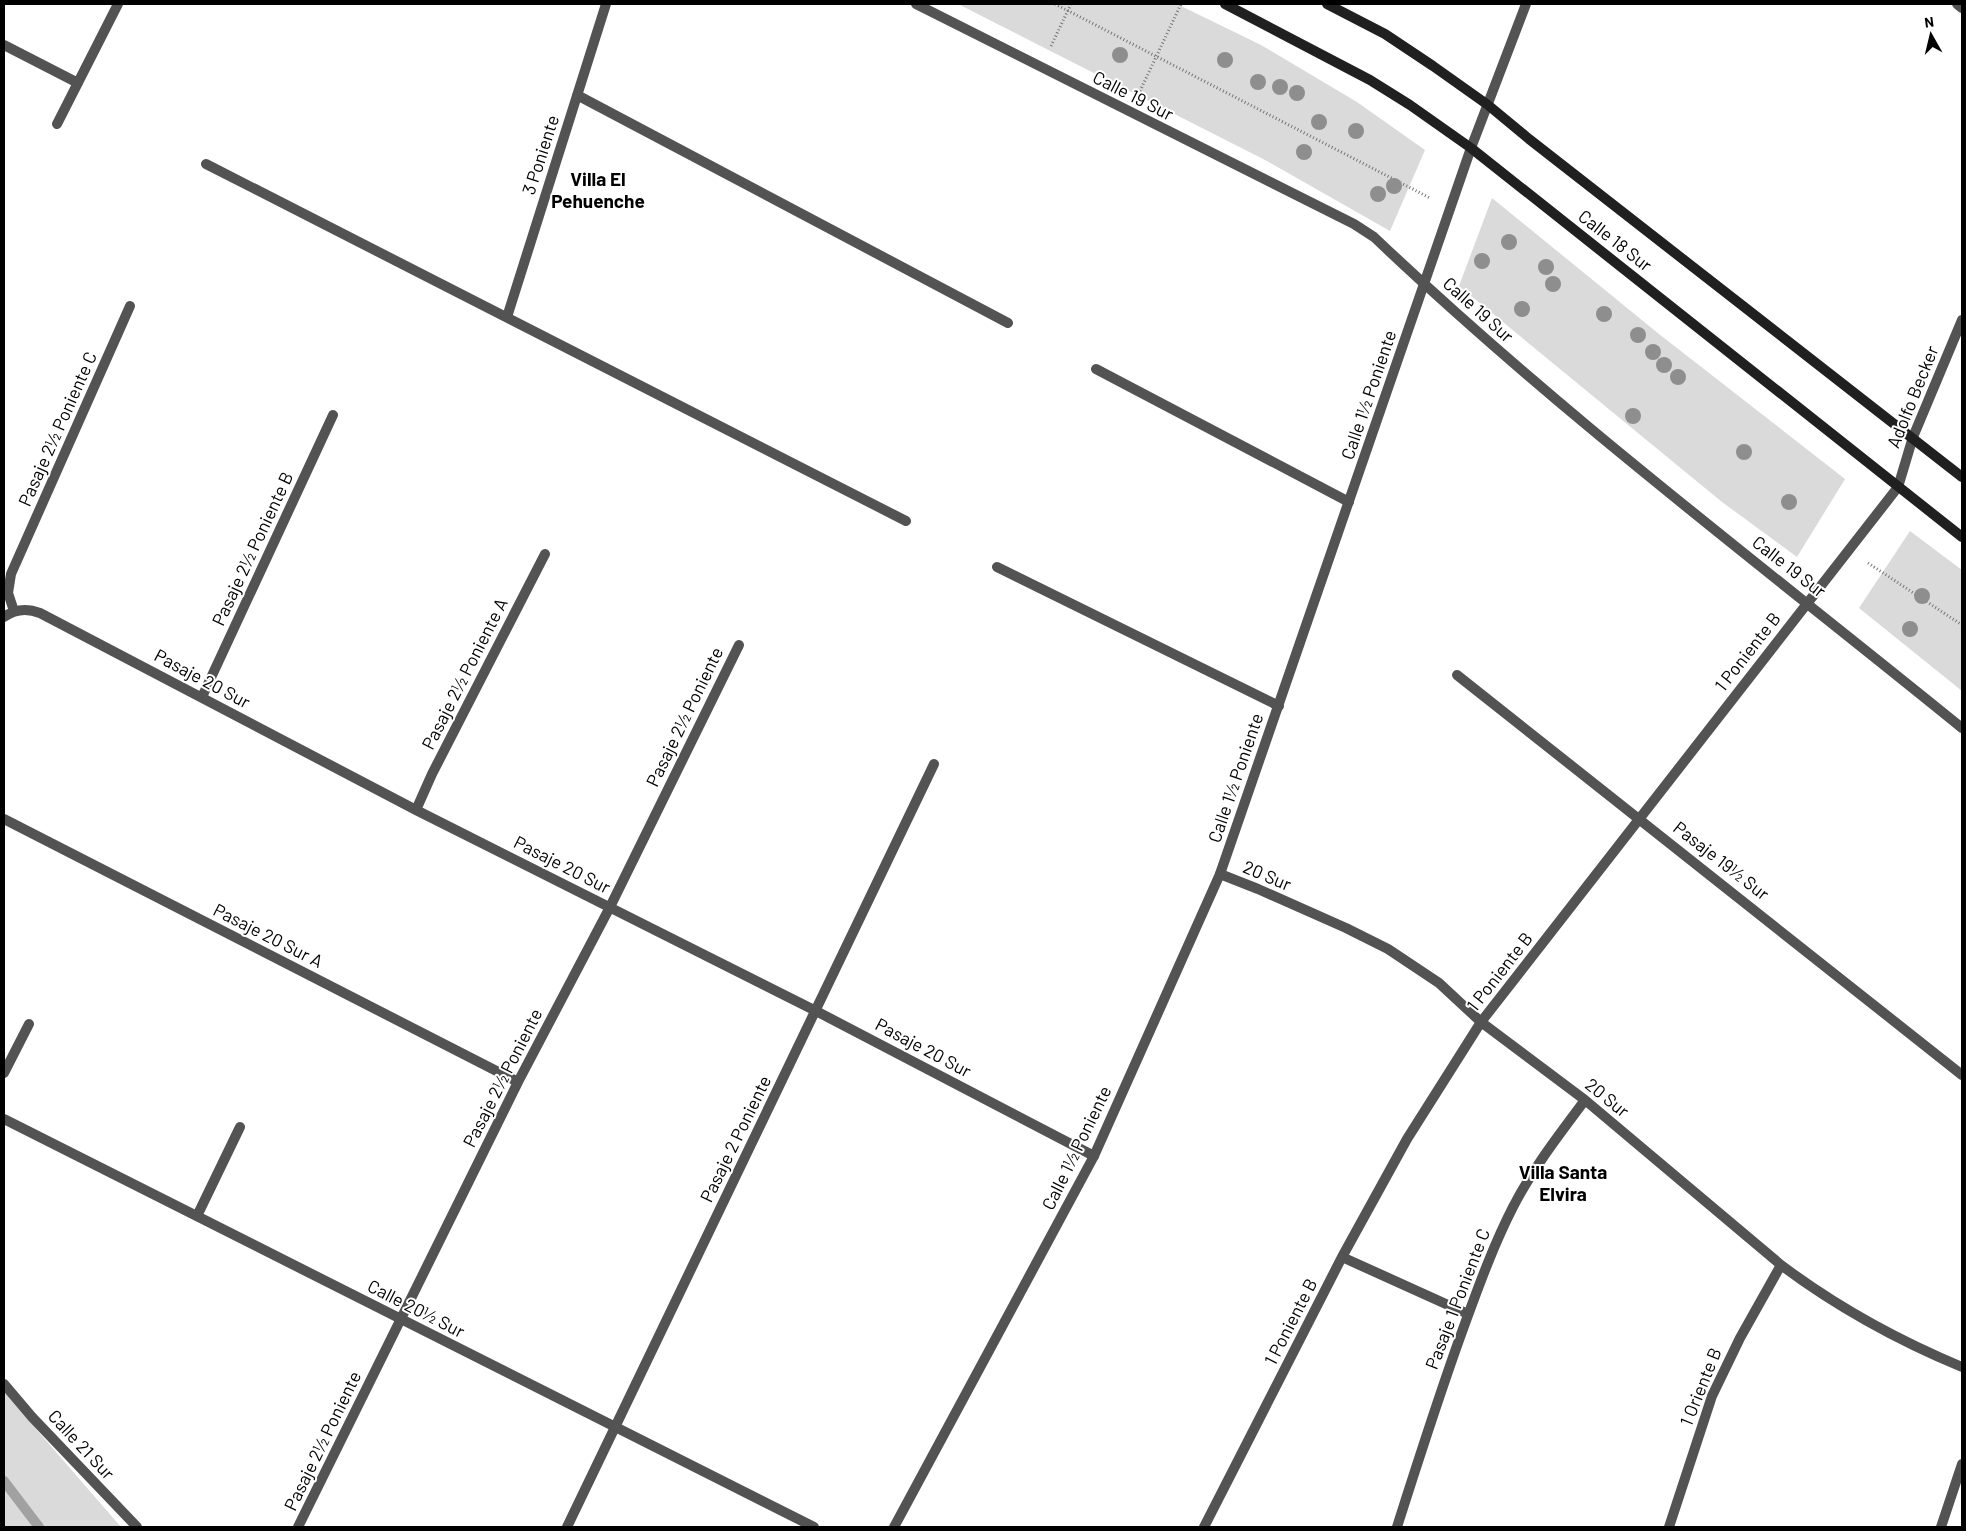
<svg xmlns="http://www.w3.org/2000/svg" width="1966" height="1531" viewBox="0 0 1966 1531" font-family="Barlow,sans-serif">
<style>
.green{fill:#dadada}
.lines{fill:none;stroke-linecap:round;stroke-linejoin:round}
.stream{stroke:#a1a1a1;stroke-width:10}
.path{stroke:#757575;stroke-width:3;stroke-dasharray:1 2.5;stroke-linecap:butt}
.minor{stroke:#535353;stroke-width:10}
.tertiary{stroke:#535353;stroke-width:10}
.secondary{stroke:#202020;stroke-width:10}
.tree{fill:#8e8e8e}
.labels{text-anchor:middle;stroke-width:4;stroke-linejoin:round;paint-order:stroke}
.street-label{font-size:18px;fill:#000;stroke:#fff}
.neighbourhood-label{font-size:19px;font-weight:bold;fill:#000;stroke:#fff}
</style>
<rect width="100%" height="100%" fill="#fff"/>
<path class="green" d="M958 4H1177L1261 45 1357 102 1425 150 1390 231 1265 160Z
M1492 198 1659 334 1845 479 1797 557 1722 502 1459 286Z
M1910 531 1962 570V691L1859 608Z
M4 1392 121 1527H4Z"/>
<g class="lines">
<path class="stream" d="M4 1481 39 1527"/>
<path class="path" d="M1055 4 1430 198
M1051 46 1071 4
M1140 91 1181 4
M1868 563 1962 625"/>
<path class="minor" d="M916 4 1354 224 1374 237C1559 413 1764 567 1962 728
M1957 4 1962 8
M4 45 78 83
M577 95 1008 323
M57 124 118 4
M206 164 906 521
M507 317 606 4
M1096 369 1349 502
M997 567 1279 706
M14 611 8 593 11 574 130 306
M4 617C15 609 27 608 40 613L416 810 816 1011 1094 1156
M1457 675 1962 1075
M202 697 333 415
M416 810 432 774 545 554
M4 819 518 1082
M1220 874 1258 889 1346 928 1388 949 1439 983 1481 1022 1585 1100 1781 1265C1837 1307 1897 1340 1962 1367
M4 1073 29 1024
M4 1119 814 1527
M197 1216 240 1127
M1342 1257 1468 1314
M4 1384 32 1417 137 1527
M298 1527 518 1082 610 907 739 645
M567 1527 934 764
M1204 1527 1342 1257 1407 1139 1481 1022 1898 487 1913 437 1962 320
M1397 1527C1418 1461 1439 1395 1463 1329 1478 1288 1493 1246 1513 1207 1533 1168 1559 1135 1585 1100
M1669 1527 1712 1396 1740 1338 1781 1265
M1941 1527 1962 1464"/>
<path class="tertiary" d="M894 1527 1094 1156 1220 874 1471 148 1526 4"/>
<path class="secondary" d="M1225 4 1370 80 1410 105 1471 148 1962 537
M1327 4 1385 34 1433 66 1488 105 1529 139 1962 477"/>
</g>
<g class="tree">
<circle cx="1120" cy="55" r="8"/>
<circle cx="1225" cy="60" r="8"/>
<circle cx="1258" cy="82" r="8"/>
<circle cx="1280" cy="87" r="8"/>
<circle cx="1297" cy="93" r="8"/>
<circle cx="1319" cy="122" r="8"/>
<circle cx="1356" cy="131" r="8"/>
<circle cx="1304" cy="152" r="8"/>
<circle cx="1394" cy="186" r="8"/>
<circle cx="1378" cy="194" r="8"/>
<circle cx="1509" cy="242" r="8"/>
<circle cx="1482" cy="261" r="8"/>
<circle cx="1546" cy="267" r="8"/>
<circle cx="1553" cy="284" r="8"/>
<circle cx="1522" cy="309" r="8"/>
<circle cx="1604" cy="314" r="8"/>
<circle cx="1638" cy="335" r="8"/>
<circle cx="1653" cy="352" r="8"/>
<circle cx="1664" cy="365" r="8"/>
<circle cx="1678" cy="377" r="8"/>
<circle cx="1633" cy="416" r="8"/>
<circle cx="1744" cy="452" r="8"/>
<circle cx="1789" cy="502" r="8"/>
<circle cx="1922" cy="596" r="8"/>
<circle cx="1910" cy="629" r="8"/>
</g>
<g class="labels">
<g class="street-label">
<text transform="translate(1133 96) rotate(27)" y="6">Calle 19 Sur</text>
<text transform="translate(541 155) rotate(-72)" y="6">3 Poniente</text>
<text transform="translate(1615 241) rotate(38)" y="6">Calle 18 Sur</text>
<text transform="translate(1478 310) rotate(42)" y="6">Calle 19 Sur</text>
<text transform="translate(1369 395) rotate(-71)" y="6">Calle 1½ Poniente</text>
<text transform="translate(1913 397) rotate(-68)" y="6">Adolfo Becker</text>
<text transform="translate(58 429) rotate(-66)" y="6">Pasaje 2½ Poniente C</text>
<text transform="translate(253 549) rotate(-65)" y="6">Pasaje 2½ Poniente B</text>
<text transform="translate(1789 567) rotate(38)" y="6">Calle 19 Sur</text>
<text transform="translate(1748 652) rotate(-52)" y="6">1 Poniente B</text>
<text transform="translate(465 674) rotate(-63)" y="6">Pasaje 2½ Poniente A</text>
<text transform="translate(202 679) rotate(28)" y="6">Pasaje 20 Sur</text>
<text transform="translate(685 717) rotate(-64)" y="6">Pasaje 2½ Poniente</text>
<text transform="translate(1236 778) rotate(-71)" y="6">Calle 1½ Poniente</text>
<text transform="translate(1721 861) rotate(38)" y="6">Pasaje 19½ Sur</text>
<text transform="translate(562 865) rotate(27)" y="6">Pasaje 20 Sur</text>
<text transform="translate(1267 876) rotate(23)" y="6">20 Sur</text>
<text transform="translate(268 936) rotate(27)" y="6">Pasaje 20 Sur A</text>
<text transform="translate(1500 972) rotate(-52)" y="6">1 Poniente B</text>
<text transform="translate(923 1048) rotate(28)" y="6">Pasaje 20 Sur</text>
<text transform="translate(503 1078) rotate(-63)" y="6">Pasaje 2½ Poniente</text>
<text transform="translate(1607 1098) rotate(39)" y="6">20 Sur</text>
<text transform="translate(736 1139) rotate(-64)" y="6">Pasaje 2 Poniente</text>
<text transform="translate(1077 1148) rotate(-64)" y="6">Calle 1½ Poniente</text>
<text transform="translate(1458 1299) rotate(-69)" y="6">Pasaje 1 Poniente C</text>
<text transform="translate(416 1309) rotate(27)" y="6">Calle 20½ Sur</text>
<text transform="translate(1291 1322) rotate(-63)" y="6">1 Poniente B</text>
<text transform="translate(1701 1387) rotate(-68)" y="6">1 Oriente B</text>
<text transform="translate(323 1441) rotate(-64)" y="6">Pasaje 2½ Poniente</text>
<text transform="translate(81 1445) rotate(47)" y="6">Calle 21 Sur</text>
</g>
<g class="neighbourhood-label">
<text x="598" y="186">Villa El<tspan x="598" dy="22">Pehuenche</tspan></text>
<text x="1563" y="1179">Villa Santa<tspan x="1563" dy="22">Elvira</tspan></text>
</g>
</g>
<rect width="1966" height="1531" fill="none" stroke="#000000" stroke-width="10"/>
<g transform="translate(1931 35) rotate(352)" stroke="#ffffff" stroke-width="4" paint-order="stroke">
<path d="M0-4L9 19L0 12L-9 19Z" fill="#000000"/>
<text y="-8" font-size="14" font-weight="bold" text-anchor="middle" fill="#000000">N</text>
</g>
</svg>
